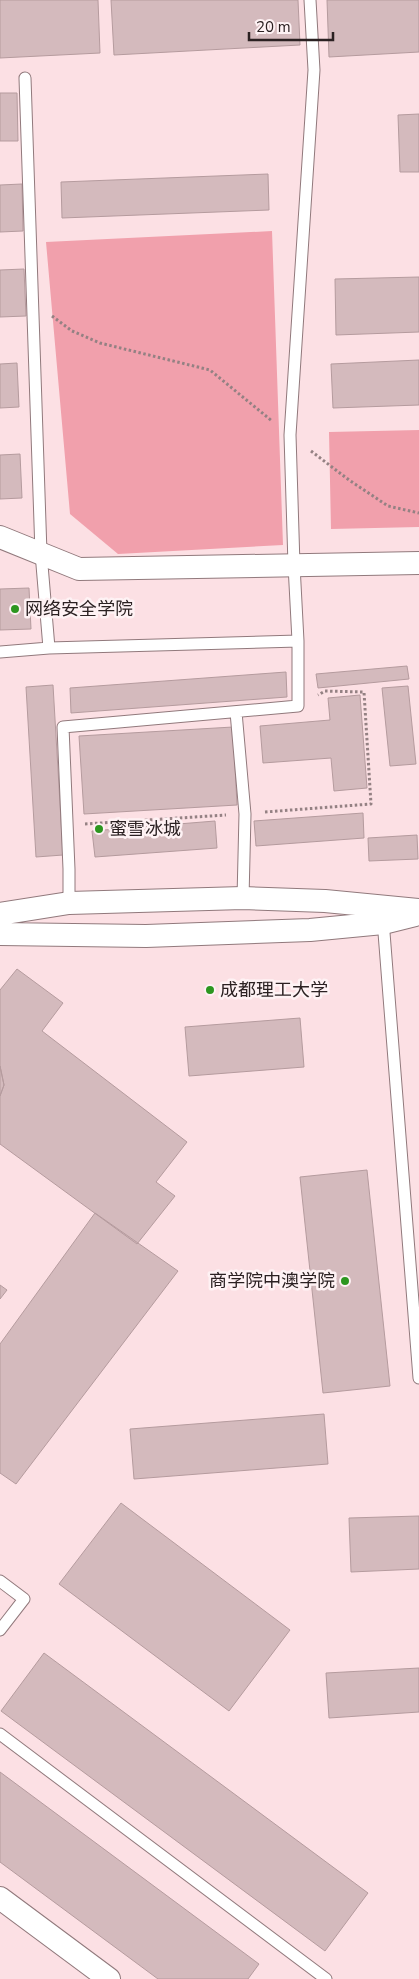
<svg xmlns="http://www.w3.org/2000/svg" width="419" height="1979" viewBox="0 0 419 1979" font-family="'Nunito Sans','Noto Sans SC',sans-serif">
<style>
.green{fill:#f1a0ac}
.building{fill:#d4babd;stroke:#b59b9e}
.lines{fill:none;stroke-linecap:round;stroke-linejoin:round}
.lane-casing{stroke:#91797c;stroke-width:13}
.street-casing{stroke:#91797c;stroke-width:24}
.path{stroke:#948183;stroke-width:3;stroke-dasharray:2.5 2.5;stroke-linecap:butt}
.lane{stroke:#fff;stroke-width:11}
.street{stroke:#fff;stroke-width:22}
.poi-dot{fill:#2c961f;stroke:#fef2f4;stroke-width:2}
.labels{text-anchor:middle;stroke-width:5;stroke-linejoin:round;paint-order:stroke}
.poi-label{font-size:18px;fill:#2b2122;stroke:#fef2f4;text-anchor:start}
</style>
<rect width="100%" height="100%" fill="#fce0e4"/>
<path class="green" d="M272 231 283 545 118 554 70 514 46 242Z
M419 430V527L331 529 329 432Z"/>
<path class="building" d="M0 0H98L100 53 0 58Z
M111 0H298L300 45 114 55Z
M327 0H419V52L329 57Z
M0 93H17L18 141H0Z
M419 114V172H400L398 115Z
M268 174 269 210 62 218 61 182Z
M22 184 23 231 0 232V185Z
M24 269 26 316 0 317V270Z
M419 277V332L336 335 335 279Z
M419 360V405L333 408 331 364Z
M17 363 19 407 0 408V364Z
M20 454 22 498 0 499V455Z
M29 588 31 629 0 630V589Z
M407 666 409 679 318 688 316 674Z
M286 672 287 697 71 713 70 688Z
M53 685 63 855 36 857 26 687Z
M408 686 416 764 390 766 382 688Z
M360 695 367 788 334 791 331 758 263 763 260 726 330 720 328 698Z
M233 727 237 805 84 814 79 736Z
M363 813 364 838 256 846 254 821Z
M215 821 217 848 95 857 92 831Z
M417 835 418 859 369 861 368 838Z
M17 969 63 1003 42 1031 187 1142 156 1182 175 1196 137 1244 0 1144V1096L4 1085 0 1066V990Z
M300 1018 304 1067 189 1076 185 1027Z
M0 1066 4 1085 0 1096Z
M367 1170 390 1386 323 1393 300 1177Z
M95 1213 178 1271 16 1484 0 1473V1344Z
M0 1285 7 1290 0 1299Z
M324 1414 328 1464 134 1479 130 1429Z
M121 1503 290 1630 229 1711 59 1584Z
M419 1516V1569L351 1572 349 1518Z
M44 1653 368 1893 325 1951 1 1711Z
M419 1668V1712L329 1718 326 1673Z
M0 1772 259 1964 248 1979H158L0 1862Z"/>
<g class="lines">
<g class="lane-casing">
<path id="lane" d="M25 78 41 553 49 648
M0 652 49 648 298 641 294 565 290 435 314 70 310 0
M236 712 245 814 243 898
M69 903V869L63 727 298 706V641
M383 920 419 1378
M0 1581 24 1599 0 1630
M0 1734 326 1979"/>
</g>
<g class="street-casing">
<path id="street" d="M0 537 79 569 419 563
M0 914 69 903 243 898 325 901 419 910
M0 934 146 936 310 930 383 923 415 915
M0 1898 109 1979"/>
</g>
<path class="path" d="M52 316 72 331 100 343 210 370 272 421
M311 451 349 480 388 506 419 513
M265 812 371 804 364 692 325 691 318 695
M85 824 226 815"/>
<use href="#lane" class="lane"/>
<use href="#street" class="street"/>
</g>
<g class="poi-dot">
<circle cx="15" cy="609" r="5"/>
<circle cx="99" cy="829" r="5"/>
<circle cx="210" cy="990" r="5"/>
<circle cx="345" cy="1281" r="5"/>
</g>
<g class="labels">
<g class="poi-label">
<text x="25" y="615">网络安全学院</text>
<text x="109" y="835">蜜雪冰城</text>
<text x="220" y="996">成都理工大学</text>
<text x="335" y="1287" text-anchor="end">商学院中澳学院</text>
</g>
</g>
<path d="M249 32v8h84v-8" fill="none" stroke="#2b2122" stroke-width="2.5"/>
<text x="256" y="32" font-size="15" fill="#2b2122" stroke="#fef2f4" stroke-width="4" paint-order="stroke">20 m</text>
</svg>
